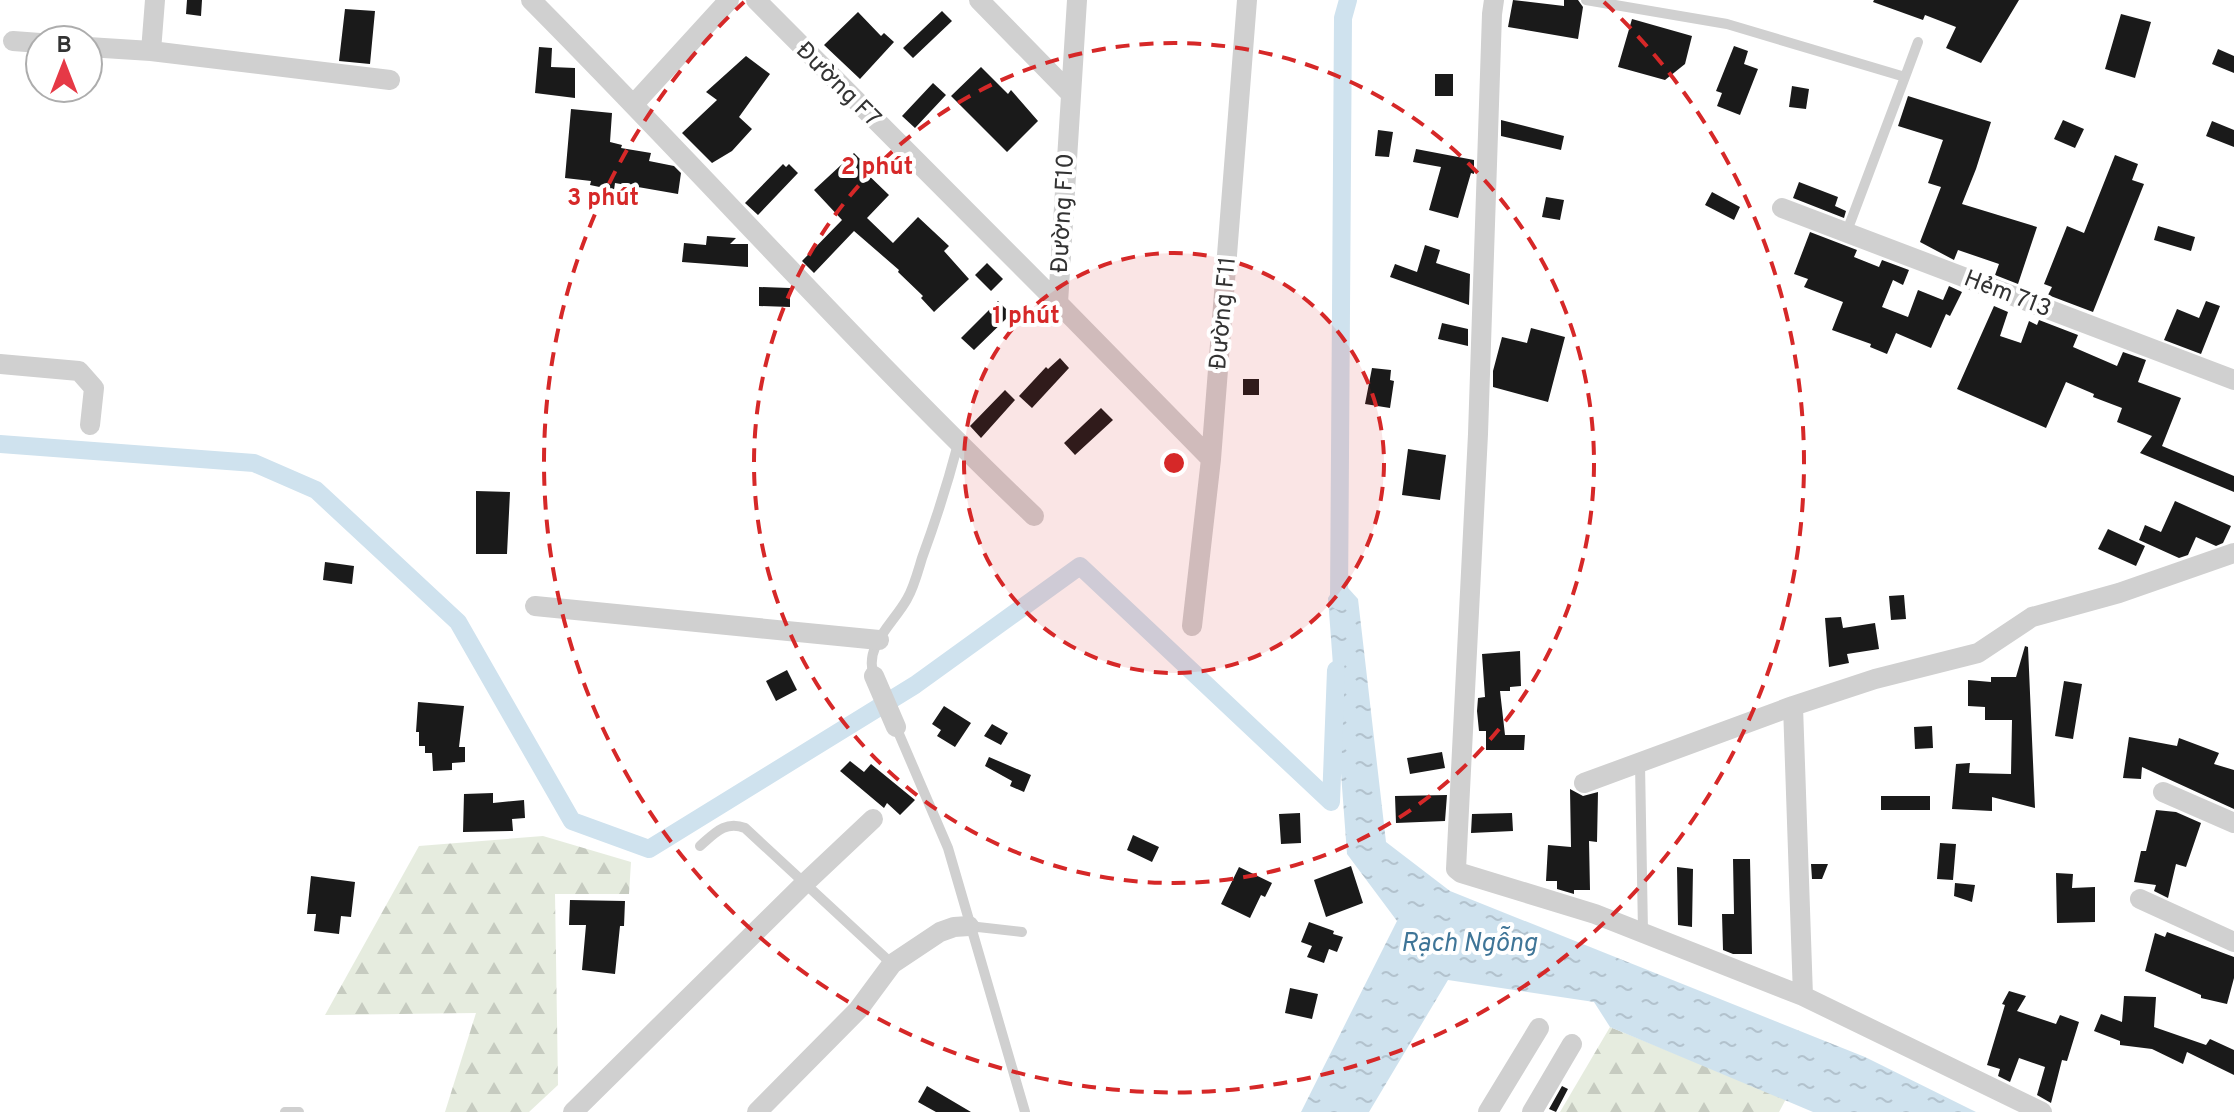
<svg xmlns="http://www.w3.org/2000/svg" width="2234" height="1112" viewBox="0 0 2234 1112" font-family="Overpass,sans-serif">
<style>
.forest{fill:url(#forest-firs)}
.water{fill:url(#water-ripples)}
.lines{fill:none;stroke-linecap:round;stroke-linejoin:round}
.canal{stroke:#cfe2ee;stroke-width:18}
.building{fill:#1a1a1a}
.lane{stroke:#d0d0d0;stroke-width:10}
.street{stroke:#d0d0d0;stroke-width:20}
.ring{fill:none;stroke:#d62828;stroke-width:4;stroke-dasharray:14 10}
.labels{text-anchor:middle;stroke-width:8;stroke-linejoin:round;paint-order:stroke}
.street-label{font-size:24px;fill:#333;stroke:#fff}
.water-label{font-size:26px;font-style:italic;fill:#3f7597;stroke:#fff}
.centre{fill:#d62828;stroke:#fff;stroke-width:4}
.ring-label{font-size:24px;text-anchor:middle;font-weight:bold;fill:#d62828;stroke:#fff;stroke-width:8;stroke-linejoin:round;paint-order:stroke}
</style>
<defs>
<pattern id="forest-firs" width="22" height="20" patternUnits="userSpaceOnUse" patternTransform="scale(2)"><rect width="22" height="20" fill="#e6ecdf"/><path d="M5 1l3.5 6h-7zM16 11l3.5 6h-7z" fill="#c6cbc0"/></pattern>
<pattern id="water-ripples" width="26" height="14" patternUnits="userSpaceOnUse" patternTransform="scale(2)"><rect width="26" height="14" fill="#cfe2ee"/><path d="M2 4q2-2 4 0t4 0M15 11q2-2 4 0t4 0" fill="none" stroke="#b2c2cd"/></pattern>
</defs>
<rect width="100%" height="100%" fill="#fff"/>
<path class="forest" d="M543 836 631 862 629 894H555L558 1085 529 1112H445L476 1013 325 1015 419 846Z
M1610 1027 1786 1099 1779 1112H1560Z"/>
<path class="water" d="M1340 579 1358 599 1386 842 1450 891 1865 1057 1976 1112H1813L1610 1027 1594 1002 1448 980 1369 1112H1301L1397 921 1347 854 1328 598Z"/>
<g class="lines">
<path class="canal" d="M0 444 254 463 316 490 458 622 572 821 649 849 915 685 1080 566 1331 802 1336 670
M1339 601 1343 18 1348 0"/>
</g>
<path class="building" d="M187 0H202L201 16 186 14Z
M1513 0 1564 6V0H1578L1583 7 1578 39 1508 27Z
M1874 0H2019L1981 63 1946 48 1956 27 1925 15 1923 20 1873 2Z
M345 9 375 11 370 64 339 61Z
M942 11 952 21 913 58 903 48Z
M858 12 881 36 884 33 894 42 860 79 824 45Z
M2121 14 2151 22 2135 78 2105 69Z
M1632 19 1692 36 1685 64 1665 80 1618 67Z
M1734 46 1748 51 1744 64 1758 69 1740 115 1717 106 1722 93 1716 91Z
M539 47 552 48 551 67 575 68V98L535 93Z
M2218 49 2234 56V73L2212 64Z
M746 56 770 74 739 117 752 129 732 151 712 163 682 133 717 100 706 92Z
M981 67 1008 94 1011 90 1038 121 1007 152 951 96Z
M1435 74H1453V96H1435Z
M933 83 946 95 915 128 902 116Z
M1792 86 1809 89 1806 109 1789 107Z
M1908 96 1991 122 1976 169 1962 204 2037 227 2018 284 1995 275 1999 264 1958 250 1954 260 1920 242 1941 187 1928 183 1943 140 1898 126Z
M571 109 612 113 610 142 622 145 621 148 651 153 649 161 674 166 681 173 678 194 615 183 614 190 590 185 591 181 565 178Z
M1501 120 1564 136 1561 150 1501 136Z
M2063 120 2084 129 2075 148 2054 139Z
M2212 121 2234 130V147L2206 136Z
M1378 130 1393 132 1389 157 1375 156Z
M1416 149 1474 160V174L1471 173 1458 218 1429 210 1441 167 1413 162Z
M854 153 865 164 861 168 889 195 867 218 893 243 918 217 949 246 944 251 969 279 934 312 921 298 923 296 898 272 899 270 854 231 814 273 802 261 842 220 814 190Z
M2115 155 2138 164 2132 180 2144 184 2093 312 2048 295 2052 287 2044 284 2067 226 2084 233Z
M783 164 786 167 789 164 798 173 758 215 745 203Z
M1799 182 1838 197 1835 206 1846 211 1844 218 1793 198Z
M1712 192 1740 207 1734 220 1705 205Z
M1546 197 1564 200 1560 220 1542 217Z
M2158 226 2195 237 2191 251 2154 240Z
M1810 232 1857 250 1854 257 1879 267 1882 260 1909 270 1903 285 1893 280 1882 307 1908 317 1918 290 1943 300 1949 286 1962 292 1950 316 1946 314 1931 348 1896 333 1887 354 1870 347 1871 344 1832 330 1843 302 1804 287 1808 279 1794 274Z
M707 236 736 238 730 244H748V267L682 262 684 243 706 245Z
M1425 245 1440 250 1436 263 1470 274 1469 305 1390 277 1395 264 1417 272Z
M987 263 1003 279 991 291 975 275Z
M759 287 790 288V307L759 306Z
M998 301 1011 314 974 350 961 338Z
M2206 301 2220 306 2201 354 2164 340 2177 309 2199 318Z
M1994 306 2008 312 2000 336 2021 343 2029 321 2037 325 2039 320 2078 335 2073 347 2117 366 2123 352 2146 360 2138 382 2181 398 2162 446 2234 476V492L2140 453 2152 436 2117 422 2122 408 2093 397 2094 394 2066 382 2046 428 1957 389Z
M1442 323 1468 329V346L1438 339Z
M1531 328 1565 337 1548 402 1493 387V371L1502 337 1527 343Z
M1060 358 1069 368 1032 408 1019 396 1046 367 1048 369Z
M1372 368 1391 370 1390 380 1394 381 1390 408 1365 404Z
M1243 379H1259V395H1243Z
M1005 390 1015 400 981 438 970 426Z
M1101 408 1113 420 1075 455 1064 443Z
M1408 449 1446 455 1440 500 1402 495Z
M476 491 510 492 507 554H476Z
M2175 501 2231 526 2223 543 2216 546 2196 537 2188 555 2179 558 2139 540 2145 525 2161 532Z
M2108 529 2145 546 2136 566 2098 549Z
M325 562 354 566 352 584 323 580Z
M1904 595 1906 619 1891 620 1889 596Z
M1841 617 1843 628 1875 623 1879 649 1847 654 1849 663 1829 667 1825 618Z
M2025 646 2028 647 2035 808 1992 797V811L1952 809 1956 764 1970 763 1969 773 2011 774 2012 720H1985V707L1968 706V680L1991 682V677H2016Z
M1520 651 1521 686 1510 687V691H1500L1505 735H1525L1524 750H1486V731H1479L1477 711 1478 698 1485 697 1482 654Z
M787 670 797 690 776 701 766 681Z
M2064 681 2082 684 2073 739 2055 736Z
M418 702 464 706 459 747H465V762L452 763V770L433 771 432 753H425V746H419V732H416Z
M944 706 971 723 955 747 937 736 941 730 932 724Z
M992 724 1008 733 1001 745 984 736Z
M1932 726 1933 748 1915 749 1914 727Z
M2129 737 2177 746 2179 738 2219 753 2214 764 2234 770V809L2142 767 2141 779 2123 778Z
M1442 752 1445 768 1410 774 1407 758Z
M989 757 1031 775 1024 792 1010 786 1012 781 985 766Z
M850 761 864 772 871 764 915 800 900 815 887 803 884 808 840 771Z
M1570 789 1583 796 1598 792 1597 842 1589 841 1590 890H1574V894L1557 889V881H1546L1548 845 1571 847Z
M493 793V803L524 800 525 818 512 819 513 831 463 832 464 794Z
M1447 795 1445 821 1396 823 1395 796Z
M1881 796H1930V810H1881Z
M2156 810 2176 812 2201 823 2186 867 2176 864 2168 898 2154 891 2156 885 2134 882 2141 851H2146Z
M1300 813 1301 843 1281 844 1279 814Z
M1512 813 1513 831 1471 833 1472 814Z
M1133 835 1159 847 1152 862 1127 850Z
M1940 843 1956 844 1953 880 1937 879Z
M1733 859H1750L1752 954H1733L1723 950 1722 914H1734Z
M1811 864H1828L1822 879H1812Z
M1351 866 1363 903 1326 917 1314 880Z
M1239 867 1272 883 1265 897 1261 895 1250 918 1221 904Z
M1677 867 1693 869 1692 927 1678 925Z
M2056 873 2073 874 2072 888 2095 887V922L2057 923Z
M311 876 355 882 351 917 341 916 339 934 314 931 316 914H307Z
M1955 883 1975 885 1972 902 1954 896Z
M570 900 625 901 624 926H620L615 974 582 970 586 925H569Z
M1309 922 1334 931 1333 934 1343 937 1337 952 1329 949 1324 963 1307 957 1312 946 1301 942Z
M2167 932 2234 957V978L2227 1004 2201 998V995L2145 971 2155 933 2165 937Z
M1290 988 1318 994 1312 1019 1285 1013Z
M2009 991 2026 996 2017 1011 2056 1024 2060 1015 2079 1022 2067 1061 2062 1060 2051 1103 2037 1095 2045 1067 2019 1058 2010 1082 1998 1076 2000 1069 1987 1065 2005 1005 2002 1004Z
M2124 996 2156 997 2154 1027 2206 1045 2210 1039 2234 1050V1075L2187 1052 2183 1064 2152 1049 2120 1045V1041L2094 1031 2101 1014 2122 1022Z
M927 1086 971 1112H936L918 1102Z
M1562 1086 1568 1089 1556 1112 1549 1109Z"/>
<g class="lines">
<path class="lane" d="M1586 0 1727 24 1905 77 1847 231
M1905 77 1918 42
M874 676C863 646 894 623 907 599 914 587 918 571 922 558 936 520 948 482 958 444
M896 727 948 848 1025 1112
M1640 764 1643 932
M700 846C714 834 725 820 745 828L892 964
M969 926 1022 932
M285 1112H299"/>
<path class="street" d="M155 0 151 51 390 80
M531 0C700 170 860 350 1034 516
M756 0 1058 303
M979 0 1069 92
M1077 0 1058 303 1211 459
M1494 0 1492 14 1478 434 1456 869 1461 873 1595 914 1803 996 2042 1112
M13 41 40 43
M88 47 151 51
M634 104 729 0
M1782 208 2234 380
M0 364 79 371 94 388 90 425
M535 606 879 640
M1192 626 1211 459 1247 0
M874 676 896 727
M1793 706 1803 996
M1584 783 1793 706 1875 679 1978 653 2032 617 2119 593 2234 553
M2163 792 2234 823
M2140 899 2234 942
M573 1112 804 884 873 819
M757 1112 858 1010 892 964 940 932 954 927 969 926
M1488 1112 1539 1028
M1532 1112 1572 1044"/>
</g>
<circle cx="1174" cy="463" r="210" fill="#d62828" fill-opacity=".12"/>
<g class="ring">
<circle cx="1174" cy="463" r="210"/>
<circle cx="1174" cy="463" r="420"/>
<path d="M1604 2A630 630 0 1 1 744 2"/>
</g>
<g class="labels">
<g class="street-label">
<text transform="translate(839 84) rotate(45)" y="8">Đường F7</text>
<text transform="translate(1062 213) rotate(-87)" y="8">Đường F10</text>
<text transform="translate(2008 293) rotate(21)" y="8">Hẻm 713</text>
<text transform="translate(1222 313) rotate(-85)" y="8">Đường F11</text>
</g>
<g class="water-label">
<text x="1469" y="951">Rạch Ngỗng</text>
</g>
</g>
<circle cx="1174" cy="463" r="12" class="centre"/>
<g class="ring-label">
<text x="877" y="174">2 phút</text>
<text x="603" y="205">3 phút</text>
<text x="1026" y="323">1 phút</text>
</g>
<g transform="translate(64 64)"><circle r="38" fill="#ffffff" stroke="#adadad" stroke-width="2"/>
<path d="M0-6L14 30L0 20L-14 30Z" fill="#e63946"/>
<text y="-12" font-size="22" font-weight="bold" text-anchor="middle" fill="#333333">B</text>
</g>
</svg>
